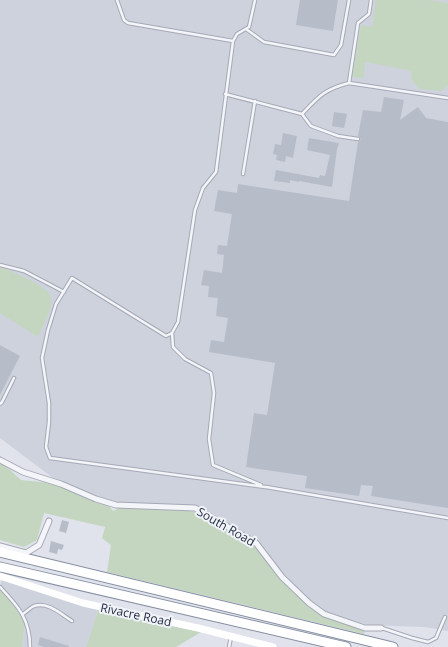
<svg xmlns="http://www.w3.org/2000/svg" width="448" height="647" viewBox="0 0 448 647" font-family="'Open Sans',sans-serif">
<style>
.built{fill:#ced2dd}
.green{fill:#c4d6c0}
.building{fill:#b7bcc9}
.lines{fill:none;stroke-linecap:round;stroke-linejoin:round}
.service-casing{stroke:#a5a9b6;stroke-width:4.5}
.minor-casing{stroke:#a5a9b6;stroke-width:7}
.motorway-casing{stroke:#868fa3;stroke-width:11}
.service{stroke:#f3f5f8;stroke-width:2.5}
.minor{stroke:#f3f5f8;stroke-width:5}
.secondary{stroke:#fff;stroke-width:7}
.motorway{stroke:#fff;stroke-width:9}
.labels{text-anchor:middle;stroke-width:4;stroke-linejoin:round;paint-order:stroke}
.street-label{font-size:12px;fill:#272f44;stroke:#f0f3f8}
</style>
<rect width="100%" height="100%" fill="#e0e3eb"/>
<path class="built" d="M0 0H448V631L424 627 368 625 325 611 307 599 256 543 195 508 116 505 61 484 0 438Z
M2 578 99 607 86 647H22L25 622 0 588Z"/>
<path class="green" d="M376 0H428L448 3V85L442 91 419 89 411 79 412 71 365 62 364 78 352 77 361 25 372 27Z
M0 267C13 272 37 282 47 291 51 295 52 301 51 306 49 316 42 327 38 337L0 313Z
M0 464 9 469 21 480 61 484 109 506 113 511 119 508 189 511 200 513 219 525 256 543 282 577 324 614 365 628 364 634 107 572 111 545 102 538 105 527 44 513 37 540 24 547 0 540Z
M0 588 25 622 22 647H0Z
M99 607 129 617 201 632 176 647H86Z"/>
<path class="building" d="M300 0H338L333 31 296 25Z
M384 97 404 100 400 120 418 107 426 118 448 122V508L371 496 373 486 361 485 359 496 305 488 307 476 246 467 254 413 267 415 275 363 209 352 211 340 224 342 228 318 216 316 218 298 208 297 209 286 201 285 204 270 222 273 224 255 217 254 218 245 227 246 232 214 214 211 218 190 237 193 238 184 349 201 358 142 361 139 358 136 363 110 381 112Z
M334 112 347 114 344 128 332 126Z
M283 133 297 136 293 158 286 156 285 162 276 160 277 155 273 154 275 144 281 145Z
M309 138 339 143 337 149 332 187 299 181V182L290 180V183L274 181 276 170 319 178 320 175 325 176 330 155 307 150Z
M0 345 20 356 0 395Z
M62 520 69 522 66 533 59 531Z
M51 541 64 545 62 550 58 549 57 554 49 552Z
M40 637 69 646V647H44L38 645Z"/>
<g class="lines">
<g class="service-casing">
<path id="service" d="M117 0 124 20 128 23 233 41
M255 0 249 27 237 34 233 41 216 172 203 188 195 210 178 322 172 333 166 336 72 278 56 304 48 330 42 358 49 403V422L46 447 50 458 265 487
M246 29 264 42 334 55 341 45 349 0
M349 83 358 23 369 14 371 0
M225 94 302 114C319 96 325 89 349 83L448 98
M302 114 311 126 338 136 358 139
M243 174 255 101
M0 265 24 271 64 292
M172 333 173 347 185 359 211 373 214 393 209 439 213 465 261 485
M0 404 2 402 14 378
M266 487 448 518
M0 587C18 606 30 619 30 647
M23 614C26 612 30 608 34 606 47 601 61 614 72 621
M382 628 412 638 428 642 436 638 445 617
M229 647 231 637"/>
</g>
<g class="minor-casing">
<path id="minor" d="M0 460 23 472 61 484 96 499 116 505 195 508 256 543 282 577 309 603 324 614 365 628H381
M0 546 26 553 39 545 49 521"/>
</g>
<g class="motorway-casing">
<path id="motorway" d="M0 552 393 647
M0 567 346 647"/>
</g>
<use href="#service" class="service"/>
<use href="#minor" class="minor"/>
<path class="secondary" d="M0 576 83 603 198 628 273 647"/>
<use href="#motorway" class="motorway"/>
</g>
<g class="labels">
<g class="street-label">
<text transform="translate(226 527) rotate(30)" y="4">South Road</text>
<text transform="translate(136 615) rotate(12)" y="4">Rivacre Road</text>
</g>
</g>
</svg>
